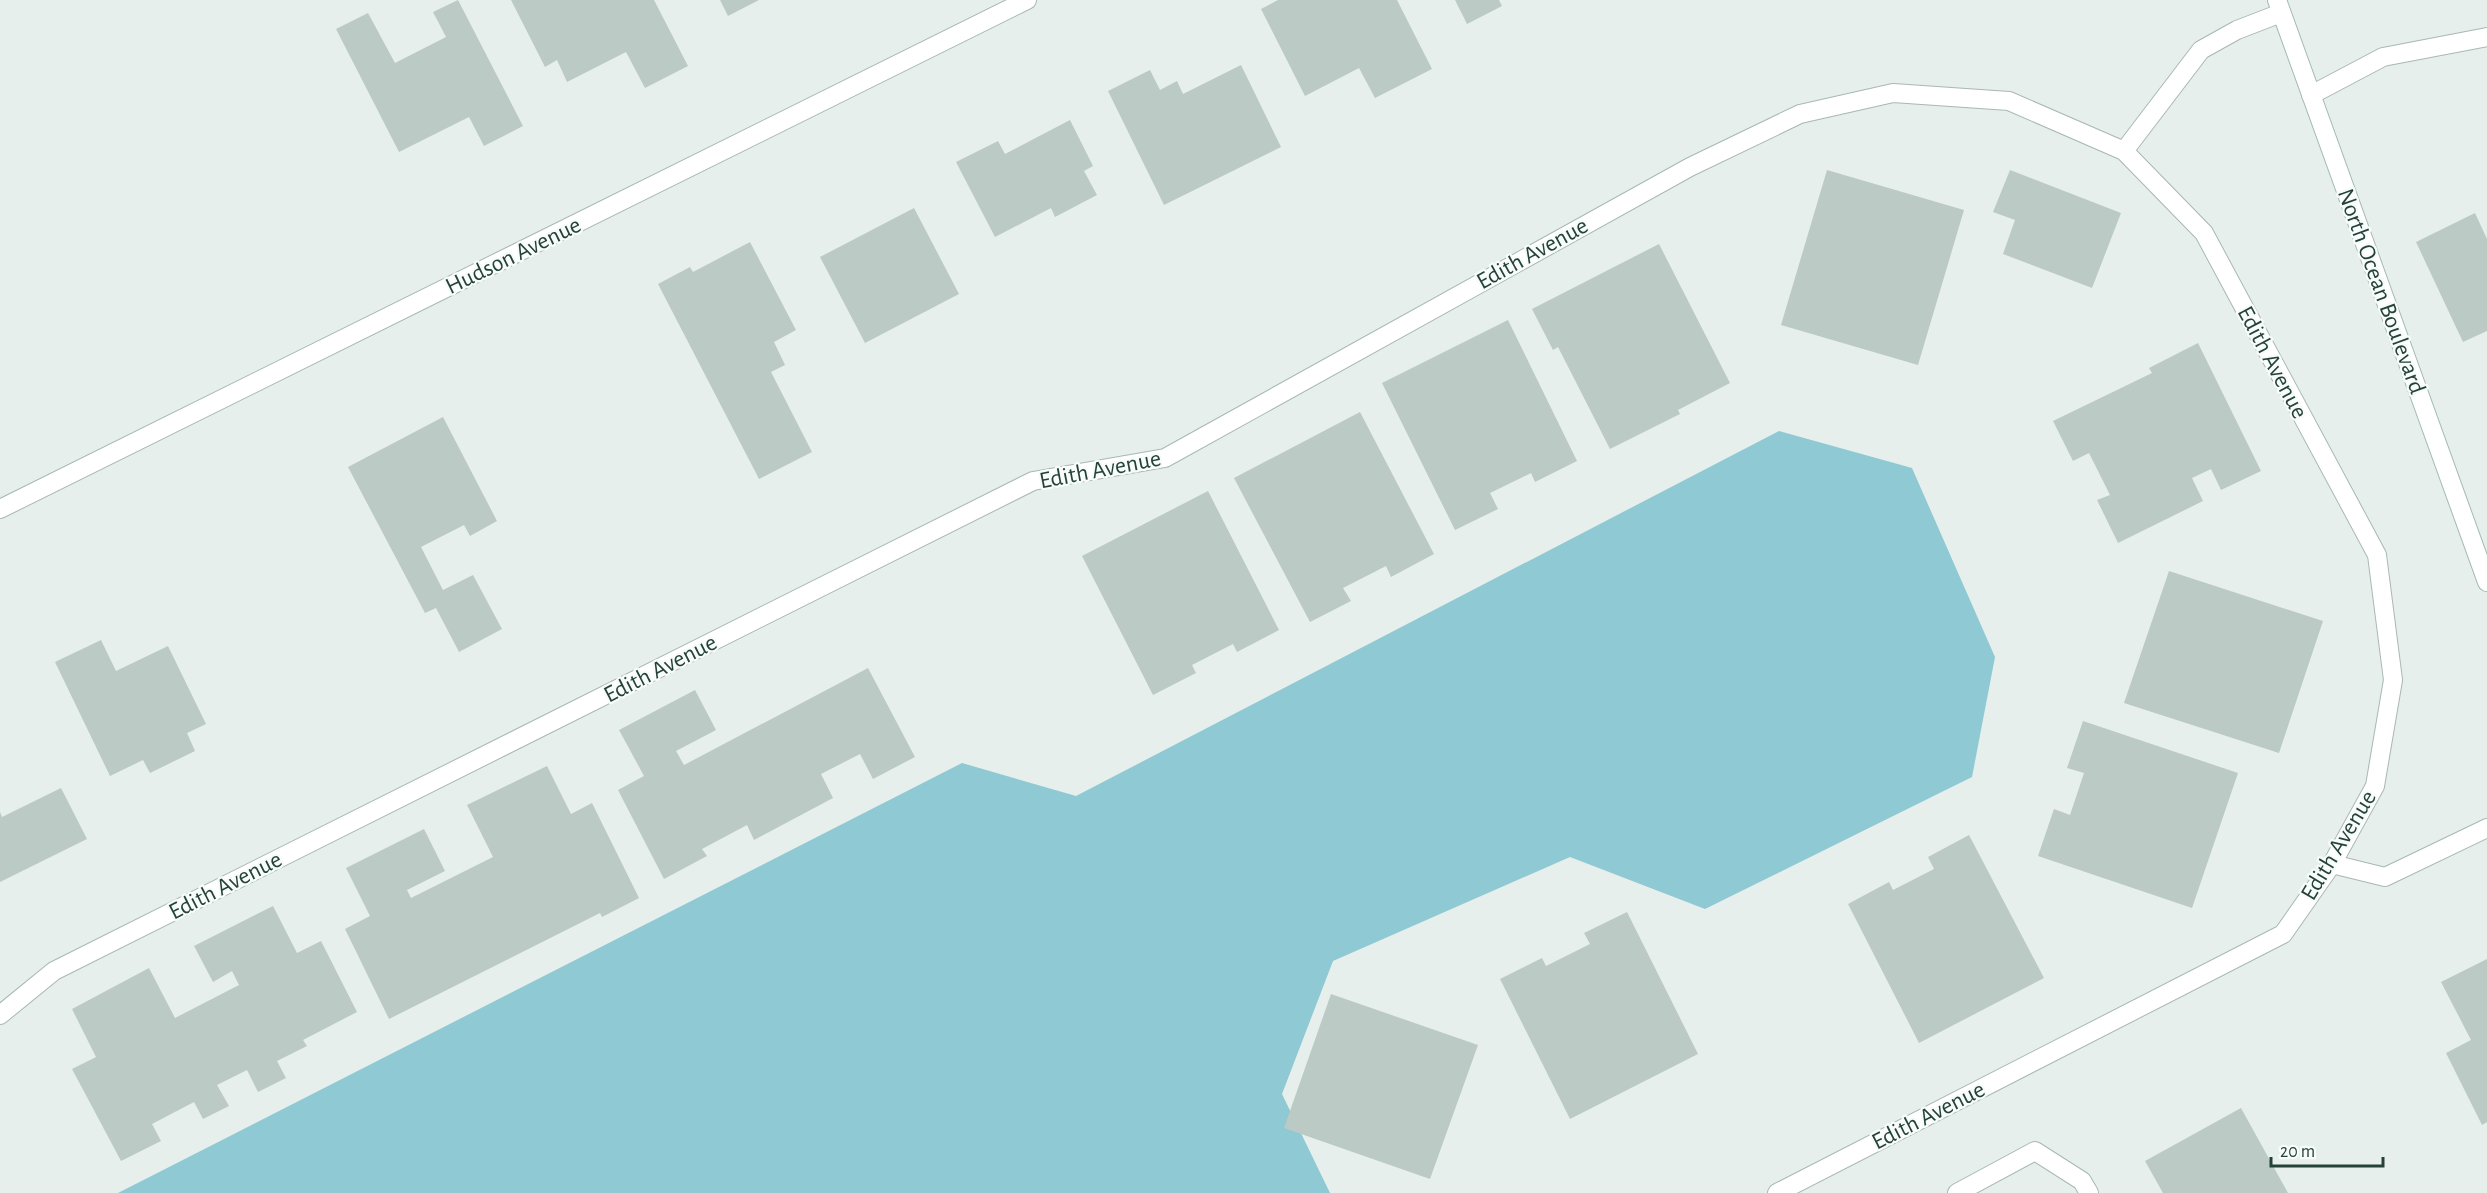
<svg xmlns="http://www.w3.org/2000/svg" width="2487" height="1193" viewBox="0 0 2487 1193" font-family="'Alegreya Sans',sans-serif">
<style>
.water{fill:#8ec9d4}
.building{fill:#bbcac4}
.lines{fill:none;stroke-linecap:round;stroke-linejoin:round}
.lane-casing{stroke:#a8b8b2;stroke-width:20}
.street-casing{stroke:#a8b8b2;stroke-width:20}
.secondary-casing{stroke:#a4bbb3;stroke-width:20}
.lane{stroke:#fff;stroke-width:18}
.street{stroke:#fff;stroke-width:18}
.secondary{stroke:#fff;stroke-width:18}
.labels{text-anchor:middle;stroke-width:4.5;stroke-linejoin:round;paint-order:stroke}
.street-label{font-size:24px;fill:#24423a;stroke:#f7fbf9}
</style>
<rect width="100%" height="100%" fill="#e6efeb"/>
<path class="water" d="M1779 431 1912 468 1995 657 1972 777 1705 909 1570 857 1333 961 1282 1094 1330 1193H118L962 763 1076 796Z"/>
<path class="building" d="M458 0 523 126 484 146 469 117 399 152 336 29 368 13 395 63 446 37 433 12Z
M511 0H654L688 66 645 88 626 52 567 82 557 60 545 67Z
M720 0H759L728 16Z
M1278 0H1397L1432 69 1375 98 1359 68 1305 96 1261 9Z
M1455 0H1499L1502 6 1467 24Z
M1241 65 1281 147 1164 205 1108 91 1150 70 1160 90 1177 81 1183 94Z
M1070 120 1093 166 1084 171 1097 195 1055 217 1051 208 995 237 956 162 998 141 1005 154Z
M1827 170 1964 210 1918 365 1781 325Z
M2010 170 2121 213 2092 288 2003 254 2015 220 1993 212Z
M914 208 959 294 865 343 820 257Z
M2475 213 2487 239V331L2463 342 2416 242Z
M750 242 796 330 774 342 785 365 771 372 812 452 759 479 658 284 690 267 693 272Z
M1659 244 1730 383 1678 410 1680 414 1610 449 1558 347 1553 350 1532 309Z
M1508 320 1577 461 1535 482 1531 473 1490 493 1498 509 1455 530 1382 383Z
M2198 343 2261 471 2221 490 2211 469 2192 478 2203 501 2118 543 2097 500 2110 495 2089 453 2073 461 2053 421 2152 373 2149 368Z
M1360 412 1434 554 1391 577 1386 566 1343 588 1351 601 1310 622 1234 478Z
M443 417 497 521 470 536 464 525 421 547 443 590 473 575 502 629 459 652 436 608 425 613 348 467Z
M1208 491 1279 630 1237 652 1233 644 1192 665 1196 673 1153 695 1082 556Z
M2169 571 2323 621 2279 753 2124 703Z
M101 640 116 671 168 646 206 724 187 733 195 751 150 773 143 760 110 776 55 662Z
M868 668 915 757 873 779 860 754 821 774 833 798 754 840 747 825 702 849 707 856 664 879 618 790 644 776 619 730 695 690 716 730 676 751 684 765Z
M2083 721 2238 773 2192 908 2038 856 2054 809 2070 815 2084 773 2067 768Z
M547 766 571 814 592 803 639 898 602 917 600 913 389 1019 345 929 370 916 346 868 424 829 445 871 407 890 411 898 493 857 467 805Z
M61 788 87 839 0 882V812L2 817Z
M1969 835 2044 978 1919 1043 1848 904 1889 882 1893 890 1934 869 1928 857Z
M273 906 297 953 321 941 357 1012 303 1040 307 1046 277 1061 286 1078 258 1092 247 1070 217 1085 229 1106 203 1119 194 1102 152 1124 161 1141 121 1161 72 1069 96 1057 72 1009 149 968 175 1018 239 985 232 971 213 982 194 946Z
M1627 912 1698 1054 1570 1119 1500 979 1542 958 1546 966 1590 944 1584 933Z
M2487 959V1122L2482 1125 2446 1053 2471 1040 2441 982Z
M1331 994 1478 1045 1430 1179 1284 1128Z
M2241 1108 2288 1193H2163L2145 1161Z"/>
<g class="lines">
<g class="lane-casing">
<path id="lane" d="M2311 95 2383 57 2487 37
M2332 864 2385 877 2487 828"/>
</g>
<g class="street-casing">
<path id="street" d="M2124 151 2201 50 2237 30 2281 13
M0 509 1027 0
M0 1015 54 971 1033 481 1165 458 1690 167 1800 114 1893 93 2009 101 2124 151 2204 233 2377 555 2393 680 2375 786 2332 864 2283 934 1777 1193
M1957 1193 2035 1151 2082 1181 2089 1193"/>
</g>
<g class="secondary-casing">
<path id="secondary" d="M2277 0 2487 582"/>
</g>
<use href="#lane" class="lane"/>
<use href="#street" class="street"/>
<use href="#secondary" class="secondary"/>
</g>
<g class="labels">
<g class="street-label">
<text transform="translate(1532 253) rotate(-29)" y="8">Edith Avenue</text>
<text transform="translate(513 255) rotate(-26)" y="8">Hudson Avenue</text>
<text transform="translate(2382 291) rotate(70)" y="8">North Ocean Boulevard</text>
<text transform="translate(2273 362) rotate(62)" y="8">Edith Avenue</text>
<text transform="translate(1100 469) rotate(-11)" y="8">Edith Avenue</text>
<text transform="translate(660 668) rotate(-27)" y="8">Edith Avenue</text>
<text transform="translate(2338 845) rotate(-59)" y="8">Edith Avenue</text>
<text transform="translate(225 885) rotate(-27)" y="8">Edith Avenue</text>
<text transform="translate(1928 1115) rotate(-27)" y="8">Edith Avenue</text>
</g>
</g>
<path d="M2271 1157v9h112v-9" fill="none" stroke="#24423a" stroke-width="3"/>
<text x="2280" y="1157" font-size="18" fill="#24423a" stroke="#f7fbf9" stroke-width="4.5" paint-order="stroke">20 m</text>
</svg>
